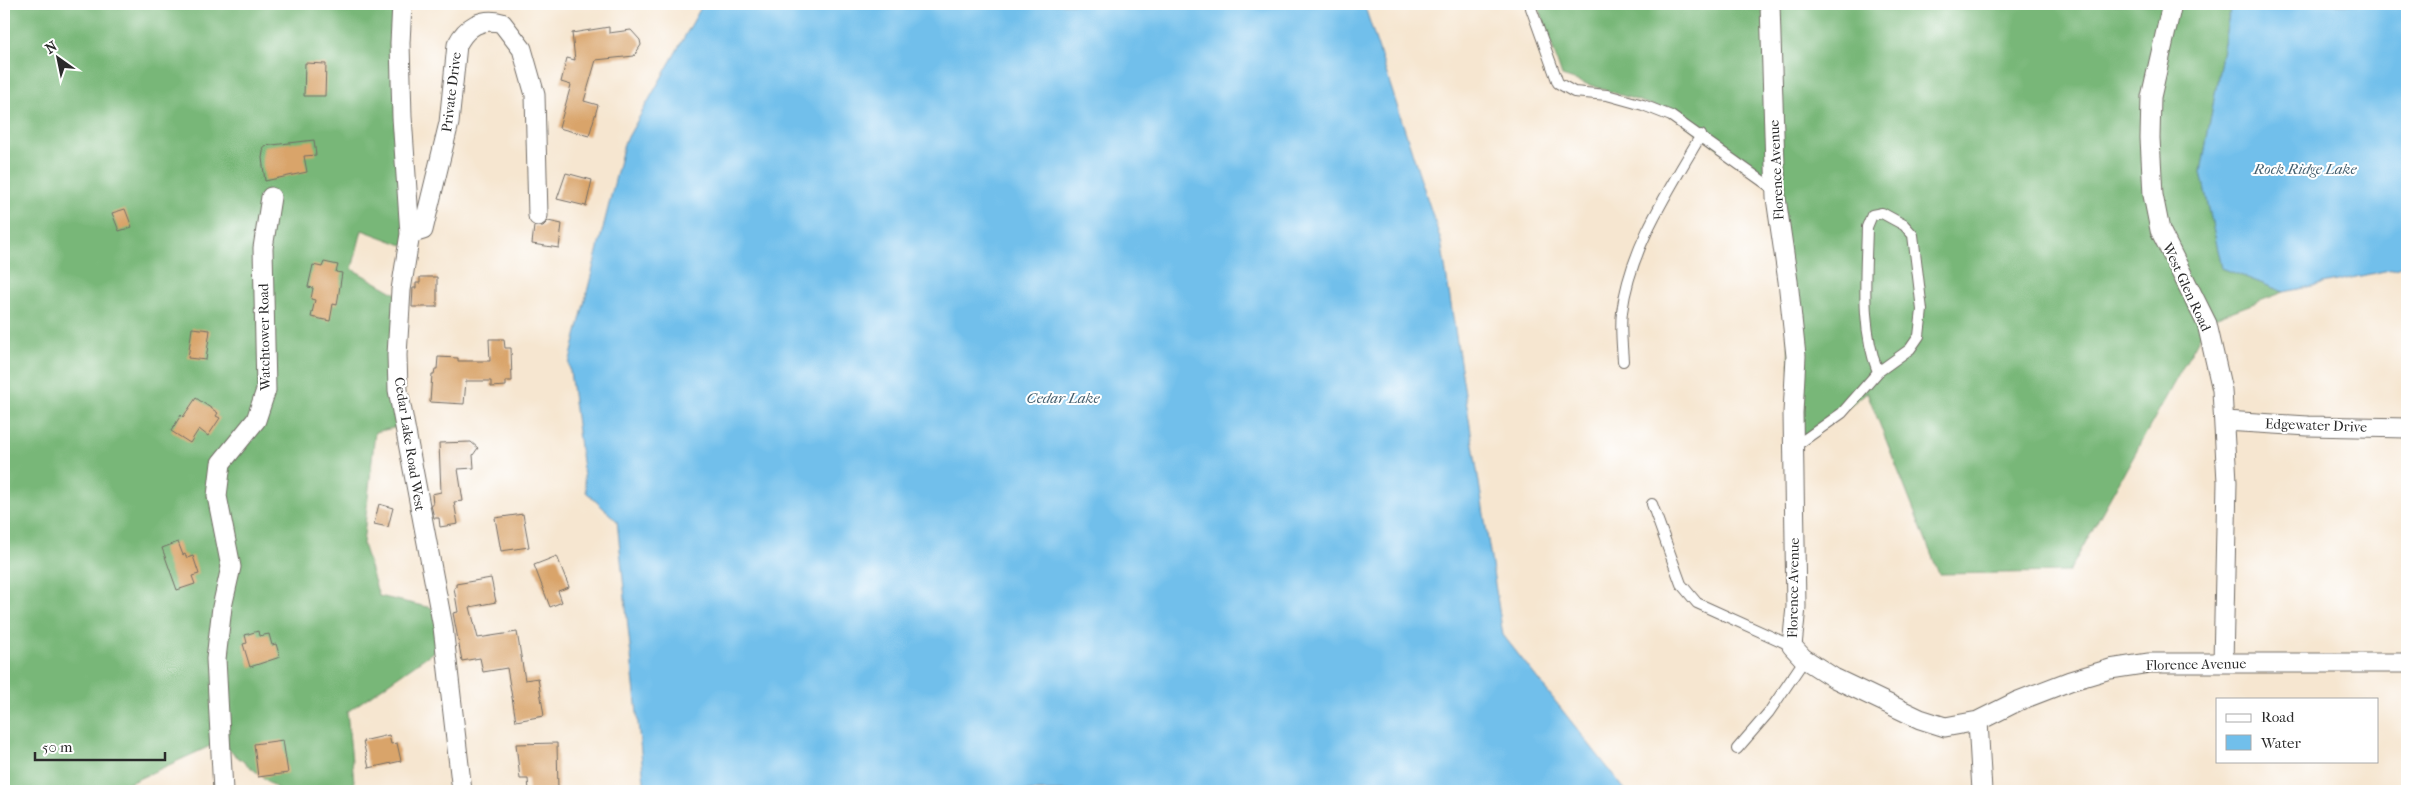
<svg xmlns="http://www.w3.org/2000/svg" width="2411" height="795" viewBox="0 0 2411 795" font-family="'IM FELL French Canon',serif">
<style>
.forest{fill:#78b778;stroke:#527152}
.water{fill:#71bfeb;stroke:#4e758b}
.building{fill:#d9a46a}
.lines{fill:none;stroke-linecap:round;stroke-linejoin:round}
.service-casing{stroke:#726c65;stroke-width:12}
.minor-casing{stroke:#726c65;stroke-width:21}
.service{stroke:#fff;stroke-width:10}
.minor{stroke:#fff;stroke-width:19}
.labels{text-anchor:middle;stroke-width:4;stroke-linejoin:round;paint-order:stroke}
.street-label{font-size:14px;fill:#2b2b2b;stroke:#fff}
.water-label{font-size:15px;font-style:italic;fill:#445f6e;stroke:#fff}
</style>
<rect width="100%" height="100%" fill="#fff"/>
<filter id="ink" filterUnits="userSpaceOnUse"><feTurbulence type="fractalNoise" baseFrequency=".02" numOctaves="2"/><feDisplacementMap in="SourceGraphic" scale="10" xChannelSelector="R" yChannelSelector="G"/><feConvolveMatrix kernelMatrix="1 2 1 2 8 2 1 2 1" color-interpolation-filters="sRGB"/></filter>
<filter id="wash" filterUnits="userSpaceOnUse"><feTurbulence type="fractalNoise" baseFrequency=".0096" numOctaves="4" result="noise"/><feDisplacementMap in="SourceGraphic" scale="20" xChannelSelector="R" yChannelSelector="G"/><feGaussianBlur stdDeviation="1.12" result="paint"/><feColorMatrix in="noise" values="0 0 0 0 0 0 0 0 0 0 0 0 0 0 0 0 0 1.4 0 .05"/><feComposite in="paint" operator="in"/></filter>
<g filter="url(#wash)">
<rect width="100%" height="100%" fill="#f6e6d0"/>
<path class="forest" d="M4 4H402L405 246 362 230 352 269 400 296 403 426 375 432 363 544 379 596 436 609 443 645 347 712 355 791H280L219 742 112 791H4V244C8 164 4 84 4 4Z
M1538 4H2231L2201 172 2222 268 2284 292 2209 320 2069 572 1939 574 1867 392 1797 447 1775 191 1667 110 1562 76Z"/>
<path class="water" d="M703 4H1364L1441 241 1503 635 1626 791H645L617 521 586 492 569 364 624 144Z
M2231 4H2407V260L2399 268 2284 292 2222 268 2201 172Z"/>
<g id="blocks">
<path class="building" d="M609 27V33L631 30 640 40 641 45 634 56 596 60 584 101 598 105 589 136 559 128 571 85 561 82 567 58 575 60 572 33Z
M305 63 326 64 325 96H304Z
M314 140 316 155 304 156 307 172 265 181 262 158 264 146Z
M566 173 592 180 586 206 557 199Z
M125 209 132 227 119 231 112 213Z
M548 221 562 224 559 248 532 244 534 226H543Z
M324 262 338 265 336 272 342 273 337 305 333 304 330 321 311 317 315 300 311 299 313 288 308 287 313 265 322 267Z
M420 277H437V307H412L413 288H416V283H420Z
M192 328 210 330 206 360 188 358Z
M489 339H504L505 348H511L512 381H506V386L491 387V381H466L464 404 430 402 432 374H434L435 369H437L438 357 458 358V361H490Z
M196 398 218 413 216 416 220 418 208 436 199 429 190 443 171 431 181 415 183 417Z
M471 442 478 448 473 455 474 468 458 469 463 501 454 502 458 524 440 527 439 518H434L431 505H433L432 494 441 492 439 443Z
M379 504 393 508 388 527 374 524Z
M523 514 529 547 501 551 495 518Z
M178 542 183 555 185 554 187 558 193 556 199 574 192 576 195 584 177 590 162 548Z
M557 556 569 587 558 591 562 602 550 607 534 565Z
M491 578 496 602 470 607 478 638 517 632 525 680 538 678 544 716 516 721 507 668 483 672 480 658 462 661 453 613 458 612 454 588 456 587V584Z
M258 631 259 636 269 634 272 645 276 644 280 657 250 667 243 644 247 643 245 635Z
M389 735 391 744 397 743 401 761 369 768 363 741Z
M283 740 288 773 258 777 254 744Z
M557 743 558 791H529L528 779H520L516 744Z"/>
</g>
</g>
<g filter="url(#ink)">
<use href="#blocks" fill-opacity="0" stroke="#726c65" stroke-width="1"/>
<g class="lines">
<g class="service-casing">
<path id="service" d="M1531 8 1558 83 1574 92 1607 95 1643 105 1671 116 1775 190
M1623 361C1622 345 1620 327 1622 312 1630 248 1669 190 1701 135
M1794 447 1842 413 1878 372 1910 349 1919 336 1922 310 1913 235 1904 225 1882 213 1872 215 1867 227C1866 275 1860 326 1878 372
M1652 504 1681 584 1697 603 1792 646
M1737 749 1769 712 1805 659"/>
</g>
<g class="minor-casing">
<path id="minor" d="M402 4 400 43 402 117 410 234 401 290 397 355 398 390 443 627 462 791
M1770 4 1776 198 1788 281 1796 356 1793 413 1796 607 1792 646 1803 658 1834 678 1920 719 1945 727 1978 721 2018 701 2070 681 2110 669 2149 663H2407
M2172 4 2151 97 2150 138 2153 195 2160 230 2207 324 2222 390 2227 482 2223 663
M410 234 423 230 449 123 457 45C466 27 482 17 502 23L522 49 535 95 538 216
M2225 421 2308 426 2407 428
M1978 721 1982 791
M223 791 216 659 222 607 231 567 217 496 221 463 256 420 266 390 263 248 271 197"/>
</g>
<use href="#service" class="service"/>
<use href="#minor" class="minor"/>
</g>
</g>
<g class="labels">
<g class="street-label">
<text transform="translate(451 92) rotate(-83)" y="5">Private Drive</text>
<text transform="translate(1776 170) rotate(-93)" y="5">Florence Avenue</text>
<text transform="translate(2187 287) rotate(65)" y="5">West Glen Road</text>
<text transform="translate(264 337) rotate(-91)" y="5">Watchtower Road</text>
<text transform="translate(2316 425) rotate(2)" y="5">Edgewater Drive</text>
<text transform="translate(410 444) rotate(81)" y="5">Cedar Lake Road West</text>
<text transform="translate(1793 588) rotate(-89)" y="5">Florence Avenue</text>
<text transform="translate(2196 664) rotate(-1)" y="5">Florence Avenue</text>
</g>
<g class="water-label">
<text x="2305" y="174">Rock Ridge Lake</text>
<text x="1063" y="403">Cedar Lake</text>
</g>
</g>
<rect width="2411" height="795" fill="none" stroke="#fff" stroke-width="20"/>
<rect x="2216" y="698" width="162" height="65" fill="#ffffff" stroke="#aaaaaa"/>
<rect x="2226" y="714" width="25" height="8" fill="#ffffff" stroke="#aaaaaa"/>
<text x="2261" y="722" font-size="15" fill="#2b2b2b">Road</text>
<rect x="2226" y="735" width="25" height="15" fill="#71bfeb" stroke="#aaaaaa"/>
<text x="2261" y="748" font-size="15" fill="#2b2b2b">Water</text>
<g transform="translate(58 58) rotate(327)" stroke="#ffffff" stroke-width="4" paint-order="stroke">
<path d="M0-4L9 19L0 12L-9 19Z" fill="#2b2b2b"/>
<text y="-8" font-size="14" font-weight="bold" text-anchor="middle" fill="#2b2b2b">N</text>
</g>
<path d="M35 752v8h130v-8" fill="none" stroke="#2b2b2b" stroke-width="2.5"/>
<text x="42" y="752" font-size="15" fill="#2b2b2b" stroke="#ffffff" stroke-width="4" paint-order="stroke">50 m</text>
</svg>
